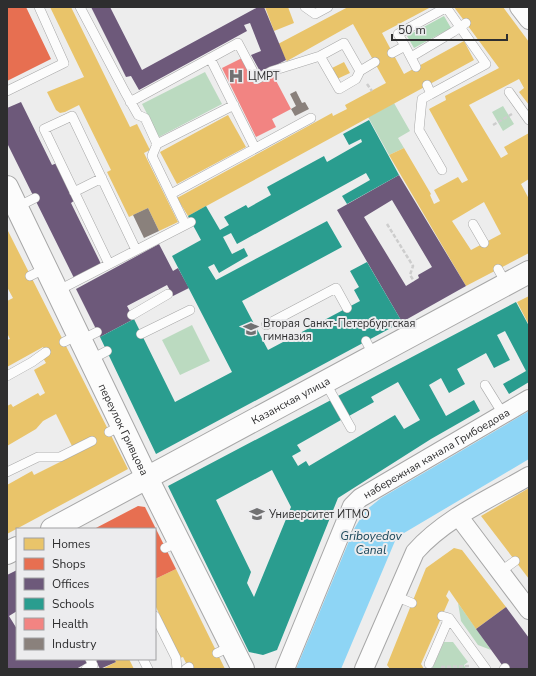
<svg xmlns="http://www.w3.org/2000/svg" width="536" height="676" viewBox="0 0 536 676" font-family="'Nunito Sans',sans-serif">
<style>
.green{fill:#bbdac0}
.forest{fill:#b1dab9}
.water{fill:#8ed5f5}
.homes{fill:#e9c46a;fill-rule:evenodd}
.shops{fill:#e76f51}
.offices{fill:#6d597a;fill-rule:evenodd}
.schools{fill:#2a9d8f;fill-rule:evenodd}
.health{fill:#f28482}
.industry{fill:#8a817c}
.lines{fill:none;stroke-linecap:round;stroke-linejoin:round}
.lane-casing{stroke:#a7a7a7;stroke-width:10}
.street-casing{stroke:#a7a7a7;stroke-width:20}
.secondary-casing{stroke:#a7a7a7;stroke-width:24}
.path{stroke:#cdcdcd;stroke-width:2.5;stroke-dasharray:4 2;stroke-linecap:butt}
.lane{stroke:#fcfcfc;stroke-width:9}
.street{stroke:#fcfcfc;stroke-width:18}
.secondary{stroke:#fcfcfc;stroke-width:22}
.labels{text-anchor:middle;stroke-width:4;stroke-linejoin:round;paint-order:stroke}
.poi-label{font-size:11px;fill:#2e2e2f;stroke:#ececee;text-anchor:start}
.street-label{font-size:11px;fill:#2e2e2f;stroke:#ececee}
.water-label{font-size:12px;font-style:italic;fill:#1b475a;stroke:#ececee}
</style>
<rect width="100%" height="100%" fill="#ededed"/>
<path class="green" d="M205 72 222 104 159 137 142 104Z
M394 103 410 131 398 138 404 148 389 155 368 117Z
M503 106 514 124 503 131 492 112Z
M192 325 210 361 180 375 162 340Z
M458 603 491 650 478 645 461 621Z
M444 642H453L468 662 464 665 466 669H432Z"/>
<path class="forest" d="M444 16 451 28 414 48 407 36Z"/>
<path class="water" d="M529 411V459L404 533 395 541 341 669H296L354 529 365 511 381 498Z"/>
<path class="homes" d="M50 7H71L130 127 137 124 150 150 144 153 178 222 159 231 148 208 129 217 107 172 111 170 79 105 65 112 60 113 56 110 47 92 84 77Z
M265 7H288L294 23 274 31Z
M348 7H431L382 33 404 74 464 41 474 60 188 216 177 198 332 113 333 116 347 109 345 105 386 83 353 24 287 61 286 60 278 44Z
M454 7H503L529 42V105L519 92 524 88 519 79 469 105 501 158 508 154 504 147 529 133V179L521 184 529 199V253L466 286 389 155 404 148 431 194 430 195 434 204 440 201 434 190 458 177 462 183 468 180 429 109 446 100 445 96 499 68ZM484 202 501 234 471 250 452 221Z
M344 62 350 73 337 79 332 68Z
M228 115 246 147 177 184 160 152Z
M7 229 128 469 7 534V485L32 471 34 475 94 445 90 437 72 446 56 414 43 421 36 429 7 446V406L11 404 13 407 38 393 40 396 45 393 34 370 46 363 43 358 48 356 43 347 7 367V340L10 339 7 333V301L13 298 7 287Z
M529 296V325L517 302Z
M529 488V579L481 516Z
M454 548 462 550 506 607 476 629 449 590 446 596 449 600 421 664 424 669H390L387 665 426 568Z
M176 569 225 669H189L183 657 180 658 155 605V579Z
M114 659H129L134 669H102L116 662Z"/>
<path class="shops" d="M7 7H26L51 59 7 81Z
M138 506 145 507 176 569 155 579V529H94Z"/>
<path class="offices" d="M91 7H110L142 70 258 7H264L286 60 261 73 251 55 261 51 250 23 244 25 247 31 139 90 131 76 126 77Z
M21 102 52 165 57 163 75 200 71 203 101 264 74 278 7 143V108Z
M399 175 466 286 402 322 337 210ZM392 200 432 267 418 275 419 278 406 286 364 217Z
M159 244 173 271 178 268 189 288 173 296 167 285 127 306 134 319 100 337 76 289Z
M17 570V611L9 616 17 629V659H85L87 663 76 669H7V575Z
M506 607 529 638V669H505L476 629Z
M99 659H114L116 662 100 669 96 661Z"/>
<path class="schools" d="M369 120 399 175 347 204 342 196 370 180 366 173 237 244 231 233 223 237 232 254 244 248 248 256 219 273 214 264 208 267 216 280 327 221 342 247 242 301 268 350 360 301 354 290 359 287 350 271 367 262 402 322 156 454 100 337 134 319 175 402 232 372 172 256 201 240 188 216 206 206 220 230 229 225 224 217 246 205 248 208 271 195 267 187 324 156 327 162 362 142 361 139 349 145 343 134Z
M516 302 529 326V382L509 394 503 384 526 371 505 331 497 335 510 360 494 368 486 353 457 369 465 384 449 393 441 378 429 385 446 416 474 400 480 411 431 439 338 498 277 650 263 655 249 652 168 486 331 400 341 420 297 445 301 451 292 456 298 466 306 461 309 466 395 415 404 429 420 420 398 382 371 397 374 402 349 416 338 396ZM272 470 291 507 254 597 247 583 251 572 216 500Z"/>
<path class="health" d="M242 58 254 84 273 75 291 109 272 119 276 127 256 137 222 68Z"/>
<path class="industry" d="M296 91 302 103 305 102 309 109 295 116 291 109 296 106 290 94Z
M148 208 159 231 144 238 133 215Z"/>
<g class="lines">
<g class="lane-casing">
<path id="lane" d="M80 7 125 92 138 115 145 118 157 144 152 156 185 224
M305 7 315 14 328 7
M405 46 398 34 447 7
M392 53 405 46 416 67
M320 56 339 89 356 79 360 71 375 62
M411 57 453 32 466 23
M210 58 255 148
M427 85 431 94 422 99 419 130 442 170
M7 91 64 63 39 7
M509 92 529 120
M431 94 486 64 446 7
M130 102 238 43 257 79 272 71 320 56 344 43 360 71
M157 144 234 105
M74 192 102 178
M171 194 311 118
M17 207 35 198
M473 224 484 243
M109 264 44 129 72 116 136 250
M498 269 507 285
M30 276 46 268
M57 291 191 222
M132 315 168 294
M266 325 336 288 347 308
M141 334 190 310
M81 340 97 332
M366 341 374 356
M64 342 78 335
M90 360 107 351
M7 376 32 362 46 352
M325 382 351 428
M485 385 503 414
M109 432 122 425
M7 472 38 457H60L92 441
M165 548 179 542
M500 572 515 561
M395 596 412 603
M155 616 176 658 177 669
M442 616 449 618 486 669
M217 653 232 646
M143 659 148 669
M429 664 449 618
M86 669 93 665 90 659
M186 669 189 667
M504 669 505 668"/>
</g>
<g class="street-casing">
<g id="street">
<path d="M519 7 529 20"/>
<path d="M459 517 529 610"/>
<path id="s1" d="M285 669 352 506 360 498 529 399"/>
<path d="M364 669 415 552C445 518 491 498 529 476"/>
</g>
</g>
<g class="secondary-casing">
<g id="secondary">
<path id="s2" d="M7 187 147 478 243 669"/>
<path id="s3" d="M52 529 529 272"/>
<path d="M7 553 17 548"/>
</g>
</g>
<path class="path" d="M367 84 372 91
M493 125 512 114
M387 224 413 266 410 275 414 281
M441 667 470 666"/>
<use href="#lane" class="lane"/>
<use href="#street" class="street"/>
<use href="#secondary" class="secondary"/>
</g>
<defs>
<g id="hospital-bare" transform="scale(1.2)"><path d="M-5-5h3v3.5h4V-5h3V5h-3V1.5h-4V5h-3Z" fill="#717172" stroke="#ececee" stroke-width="2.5" paint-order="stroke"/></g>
<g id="school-bare" transform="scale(1.2)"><path d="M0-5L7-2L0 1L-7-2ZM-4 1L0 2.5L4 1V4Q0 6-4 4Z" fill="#717172" stroke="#ececee" stroke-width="2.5" paint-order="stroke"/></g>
<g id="university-bare" transform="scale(1.2)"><path d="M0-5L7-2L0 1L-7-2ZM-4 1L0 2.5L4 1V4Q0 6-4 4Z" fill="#717172" stroke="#ececee" stroke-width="2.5" paint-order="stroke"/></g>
</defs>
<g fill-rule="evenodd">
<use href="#hospital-bare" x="236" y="76"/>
<use href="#school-bare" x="251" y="329"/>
<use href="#university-bare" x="257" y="514"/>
</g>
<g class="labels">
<g class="poi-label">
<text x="248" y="80">ЦМРТ</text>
<text x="263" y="327">Вторая Санкт-Петербургская<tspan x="263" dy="13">гимназия</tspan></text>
<text x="269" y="518">Университет ИТМО</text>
</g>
<g class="street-label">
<text dy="4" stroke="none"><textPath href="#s3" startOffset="271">Казанская улица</textPath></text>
<text dy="4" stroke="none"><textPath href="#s2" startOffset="269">переулок Гривцова</textPath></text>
<text dy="4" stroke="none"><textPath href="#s1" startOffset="276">набережная канала Грибоедова</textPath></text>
</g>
<g class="water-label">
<text x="371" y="540">Griboyedov<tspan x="371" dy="14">Canal</tspan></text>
</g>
</g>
<rect width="536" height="676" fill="none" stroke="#2e2e2f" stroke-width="16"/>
<rect x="16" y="528" width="140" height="132" fill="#ececee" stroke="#a0a0a2"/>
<rect x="24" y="538" width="20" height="12" fill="#e9c46a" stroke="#a0a0a2"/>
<text x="52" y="548" font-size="12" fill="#2e2e2f">Homes</text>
<rect x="24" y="558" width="20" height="12" fill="#e76f51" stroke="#a0a0a2"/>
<text x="52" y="568" font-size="12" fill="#2e2e2f">Shops</text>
<rect x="24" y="578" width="20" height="12" fill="#6d597a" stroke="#a0a0a2"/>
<text x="52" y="588" font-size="12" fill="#2e2e2f">Offices</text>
<rect x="24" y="598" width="20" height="12" fill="#2a9d8f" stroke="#a0a0a2"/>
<text x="52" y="608" font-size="12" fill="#2e2e2f">Schools</text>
<rect x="24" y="618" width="20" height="12" fill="#f28482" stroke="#a0a0a2"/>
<text x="52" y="628" font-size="12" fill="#2e2e2f">Health</text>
<rect x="24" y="638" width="20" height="12" fill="#8a817c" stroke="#a0a0a2"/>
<text x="52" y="648" font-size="12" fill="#2e2e2f">Industry</text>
<path d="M392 34v6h115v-6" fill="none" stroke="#2e2e2f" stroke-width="2"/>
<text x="398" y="34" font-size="12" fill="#2e2e2f" stroke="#ececee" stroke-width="3" paint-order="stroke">50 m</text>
</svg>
